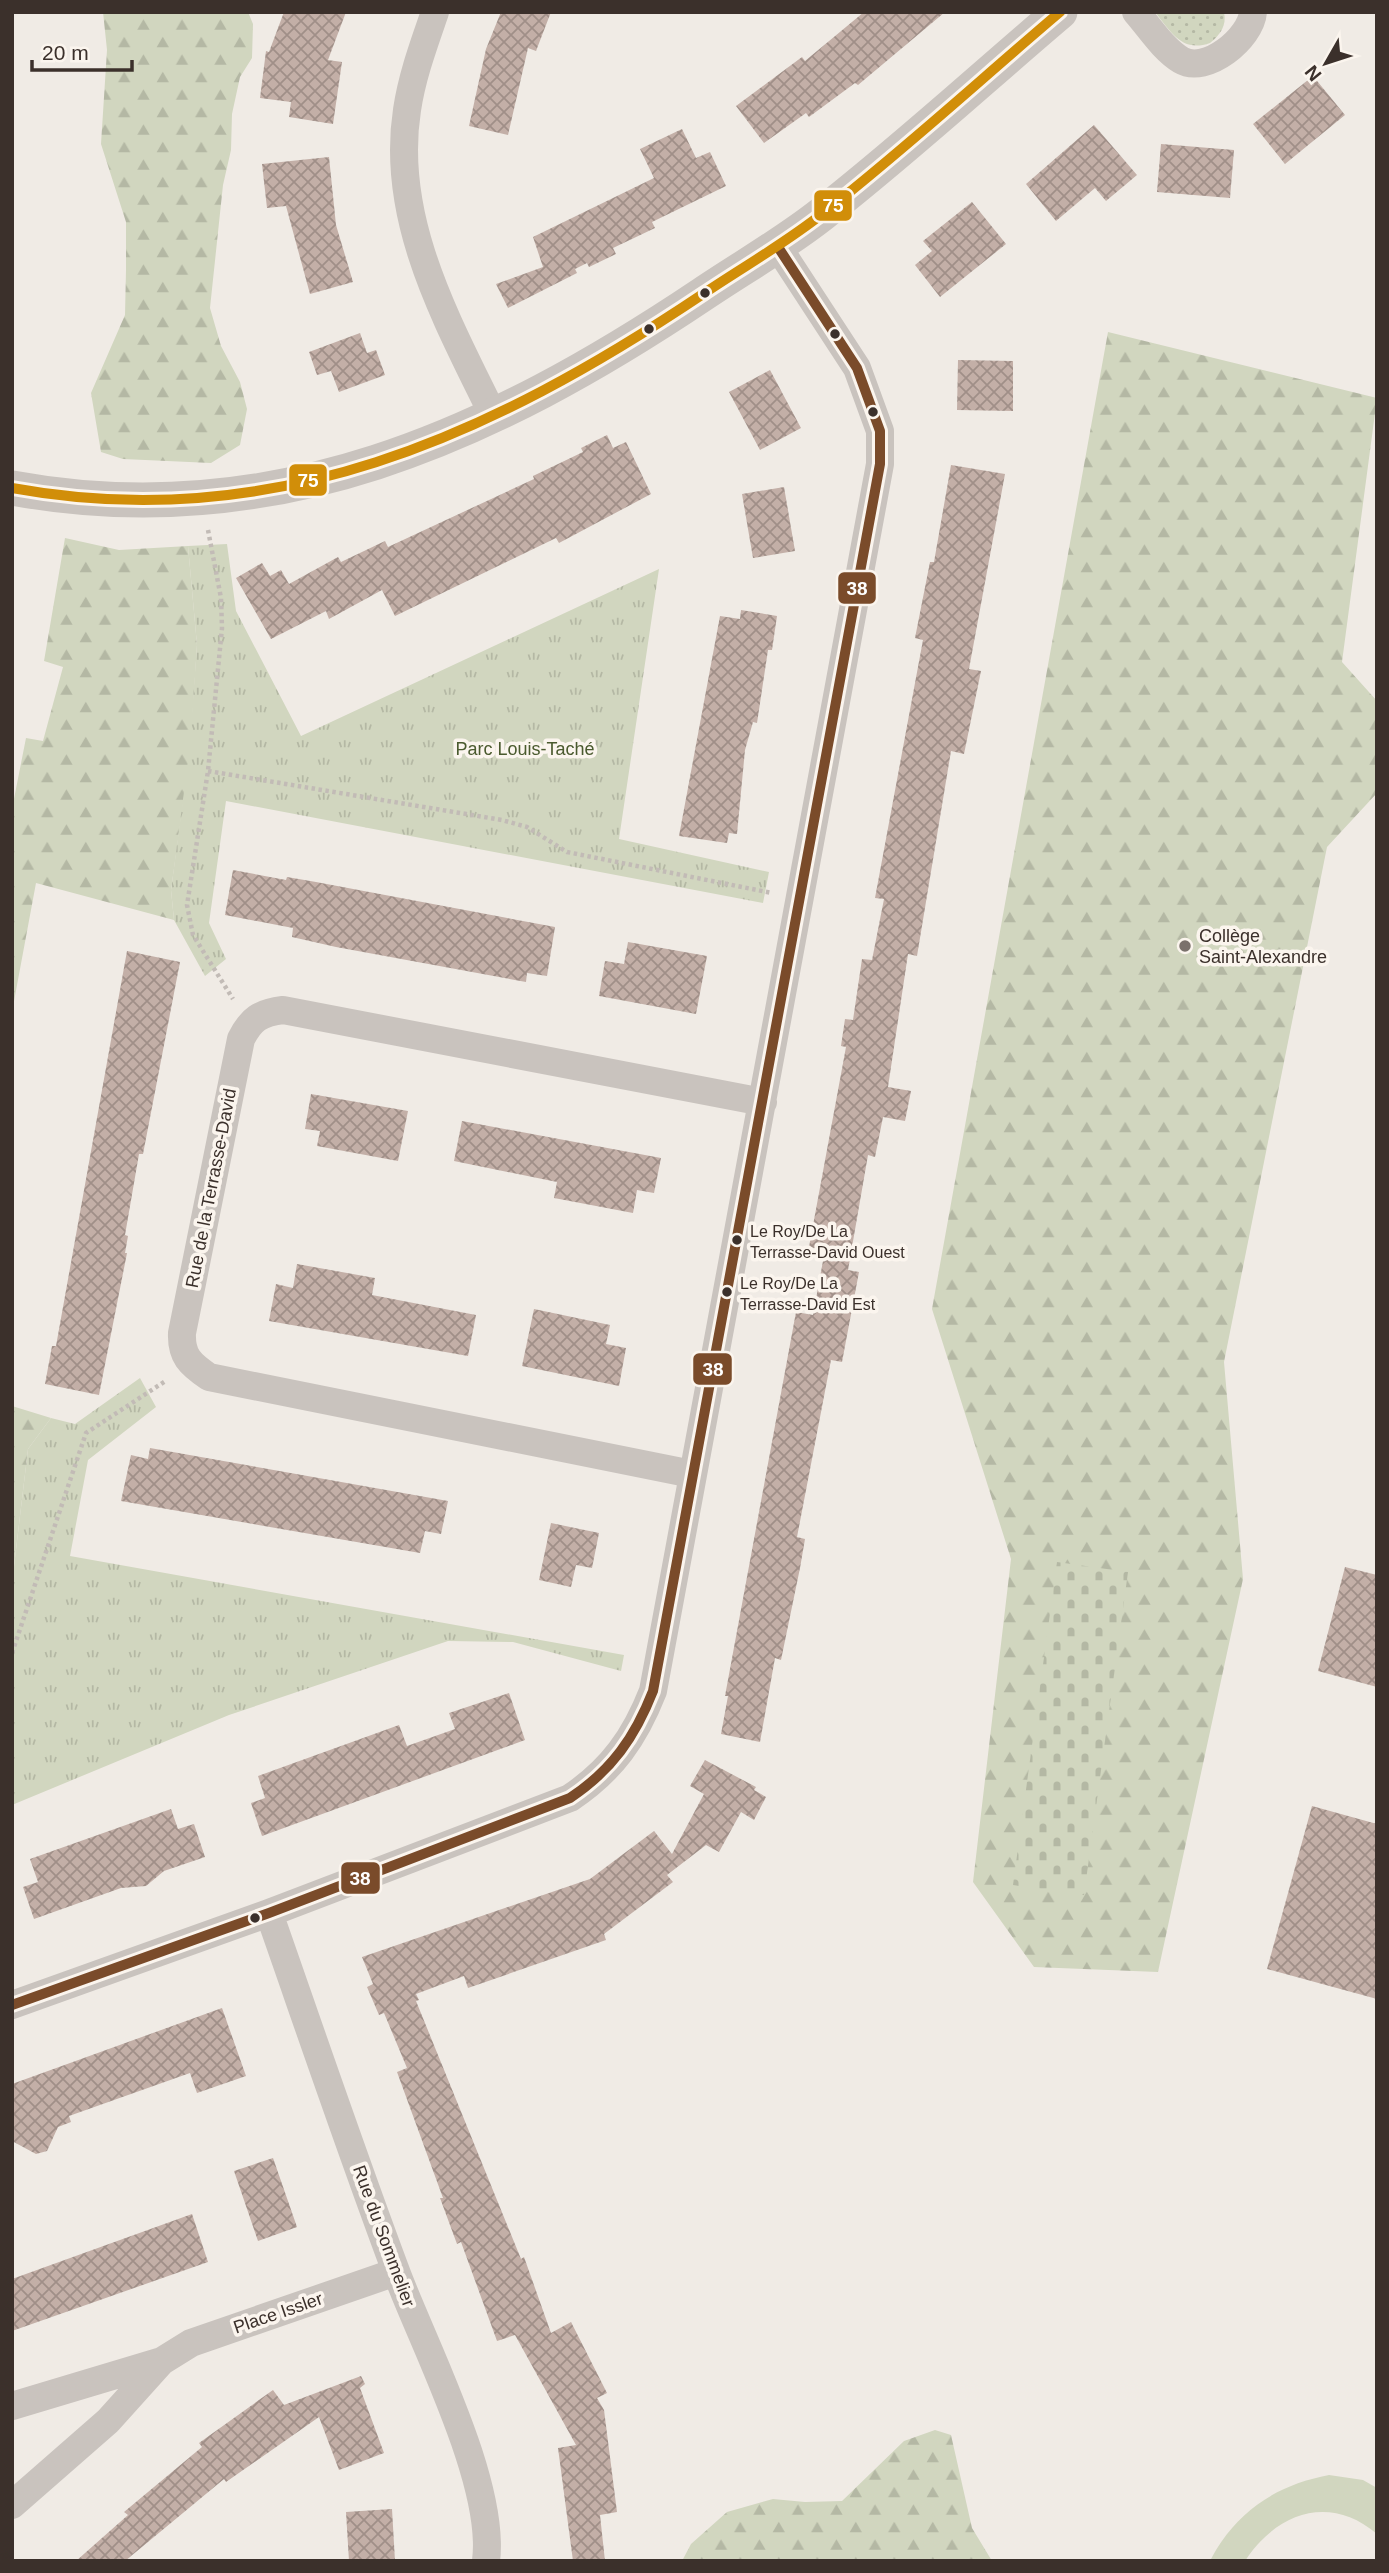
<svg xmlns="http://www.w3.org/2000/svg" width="1389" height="2573" viewBox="0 0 1389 2573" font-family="Arial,sans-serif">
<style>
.grass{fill:url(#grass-dots)}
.forest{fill:url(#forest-firs)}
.cemetery{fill:url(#cemetery-stones)}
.park{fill:url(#park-tufts)}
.pitch{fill:#d1d6bf}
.building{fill:url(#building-cross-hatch)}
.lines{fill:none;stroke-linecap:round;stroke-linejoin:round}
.path{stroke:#c2bbb6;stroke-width:4.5;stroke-dasharray:3.5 3.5;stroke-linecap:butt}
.minor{stroke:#c9c3be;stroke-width:28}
.tertiary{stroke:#c9c3be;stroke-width:35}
.bus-1-casing{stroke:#fbf5ee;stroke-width:16}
.bus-2-casing{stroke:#fbf5ee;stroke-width:16}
.bus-1{stroke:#7a4b2a;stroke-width:10}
.bus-2{stroke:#d18e09;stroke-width:10}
.bus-dot{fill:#3b302b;stroke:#fbf5ee;stroke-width:2.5}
.poi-dot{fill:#7a716c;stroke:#fbf5ee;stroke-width:2.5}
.labels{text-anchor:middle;stroke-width:7;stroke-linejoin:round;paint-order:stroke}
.bus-label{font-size:16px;fill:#3b302b;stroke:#fbf5ee;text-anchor:start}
.park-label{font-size:18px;fill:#4a5a2e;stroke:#fbf5ee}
.poi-label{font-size:18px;fill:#3b302b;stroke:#fbf5ee;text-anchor:start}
.street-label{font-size:18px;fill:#3b302b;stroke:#fbf5ee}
.line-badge{stroke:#fbf5ee;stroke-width:2.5}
.badge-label{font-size:19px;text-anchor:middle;font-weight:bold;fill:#fff}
</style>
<defs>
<pattern id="grass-dots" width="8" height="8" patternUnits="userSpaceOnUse" patternTransform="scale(1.75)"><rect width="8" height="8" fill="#d1d6bf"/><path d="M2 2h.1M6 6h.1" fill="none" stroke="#b4b8a4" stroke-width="1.8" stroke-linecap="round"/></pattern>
<pattern id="forest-firs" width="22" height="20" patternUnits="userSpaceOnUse" patternTransform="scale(1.75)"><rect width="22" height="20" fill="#d1d6bf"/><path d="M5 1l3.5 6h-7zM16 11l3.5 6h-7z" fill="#b4b8a4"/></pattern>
<pattern id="cemetery-stones" width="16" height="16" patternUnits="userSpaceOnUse" patternTransform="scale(1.75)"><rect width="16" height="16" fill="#d1d6bf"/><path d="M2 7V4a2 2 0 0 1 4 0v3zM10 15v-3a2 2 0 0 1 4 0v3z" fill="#b4b8a4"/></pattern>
<pattern id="park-tufts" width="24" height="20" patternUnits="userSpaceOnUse" patternTransform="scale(1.75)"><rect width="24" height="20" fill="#d1d6bf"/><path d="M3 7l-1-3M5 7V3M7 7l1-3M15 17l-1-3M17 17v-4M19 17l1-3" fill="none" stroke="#b4b8a4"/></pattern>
<pattern id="building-cross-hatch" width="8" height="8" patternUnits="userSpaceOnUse" patternTransform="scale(1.75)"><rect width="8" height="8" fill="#c3afa7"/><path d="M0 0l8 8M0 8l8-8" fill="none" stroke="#a08f88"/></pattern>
</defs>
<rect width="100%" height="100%" fill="#f0ebe5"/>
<path class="grass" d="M1155 12H1224C1227 26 1220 35 1210 43 1182 53 1171 32 1155 12Z"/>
<path class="forest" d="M103 12H248L253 24 252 58 240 77 232 114 231 150 223 185 210 308 221 346 240 382 247 409 240 445 211 463 123 459 101 452 91 393 125 315 126 270V222L101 144 107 50Z
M1108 332 1377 398 1342 662 1377 701V793L1327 847 1224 1362 1243 1579 1158 1972 1034 1967 973 1882 1011 1559 932 1309Z
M65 538 119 550 188 546 197 645 190 754 171 890 174 920 36 883 12 1012V809L26 738 43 741 63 667 44 661Z
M12 1406 51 1418 28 1449 12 1583Z
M935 2430 951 2435 972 2528 992 2561H682L691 2544 727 2512 773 2499 805 2502 842 2501 904 2441Z"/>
<path class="cemetery" d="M1057 1562 1128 1572 1084 1895 1013 1885Z"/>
<path class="park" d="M227 544 236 611 301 736 659 569 619 839 769 872 763 903 226 801 209 923 226 959 205 976 174 920 171 890 189 754 197 645 188 546Z
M140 1378 156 1407 88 1460 70 1556 624 1655 621 1671 513 1642 448 1641 229 1715 12 1805V1583L28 1449 51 1418 75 1424Z"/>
<path class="pitch" d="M1329 2475 1363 2480 1377 2488V2534C1330 2494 1277 2512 1245 2561H1210C1235 2512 1276 2485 1329 2475Z"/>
<path class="building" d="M284 12H346L328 60 342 62 333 124 289 117 291 102 260 98 266 51 269 52Z
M501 12H551L536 51 528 48 508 135 469 126 486 49Z
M864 12H945L858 85 855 83 809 117 806 113 764 143 736 106 802 57 805 61Z
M1313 76 1345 115 1285 164 1253 124Z
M1094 125 1137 175 1106 201 1095 188 1056 221 1026 184Z
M682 129 696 158 710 152 726 186 652 222 655 228 613 248 616 254 589 267 587 263 575 269 577 273 508 308 496 284 543 267 533 237 654 178 640 149Z
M1161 144 1234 150 1230 198 1157 192Z
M329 157 336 225 353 282 310 294 286 206 267 208 262 164Z
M972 202 1006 244 940 297 915 265 932 251 923 241Z
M360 333 367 353 376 350 385 375 339 392 331 371 317 375 309 352Z
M958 360 1013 361V411L957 410Z
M770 370 801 428 760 450 729 392Z
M607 435 613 448 626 442 651 494 559 543 556 538 395 616 382 590 329 619 326 611 271 639 236 578 262 563 270 576 281 570 289 584 338 557 341 562 385 541 388 547 534 479 533 476 583 452 581 448Z
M951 465 1005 474 969 669 981 671 964 754 951 751 917 956 908 954 888 1087 911 1091 905 1121 883 1117 875 1157 868 1155 848 1270 859 1272 842 1362 831 1360 797 1537 805 1539 800 1568 781 1660 775 1658 760 1742 721 1734 728 1696H725L796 1312 813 1315 825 1250 809 1247 846 1047 841 1046 845 1019 853 1020 862 959 872 960 884 899 875 898 923 640 915 638 930 562H934Z
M784 487 795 551 753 558 742 494Z
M741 610 777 616 772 650H768L757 723 753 722 745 750 737 834 729 833 727 843 679 836 720 616 740 619Z
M233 870 286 880 287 877 316 882 555 927 547 976 527 973 526 982 336 947 292 937 293 928 225 915Z
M628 942 707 956 696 1014 599 996 605 961 624 964Z
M127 951 180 962 143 1154H139L125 1235 128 1236 125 1253H127L99 1395 45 1384 52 1346H56Z
M311 1094 408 1111 398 1161 317 1146 320 1131 305 1129Z
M462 1121 661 1158 654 1193 637 1190 633 1213 554 1198 557 1182 454 1161Z
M297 1264 375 1278 372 1295 476 1315 468 1356 269 1321 276 1284 293 1288Z
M534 1309 610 1325 606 1344 626 1348 619 1386 522 1366Z
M150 1448 448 1501 441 1534 425 1531 420 1553 121 1501 131 1455 148 1459Z
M551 1523 599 1533 592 1568 576 1565 571 1587 539 1580Z
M1345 1567 1377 1575V1687L1318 1671Z
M509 1693 525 1740 262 1836 251 1803 265 1798 258 1776 399 1725 407 1746 455 1729 449 1713Z
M705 1760 756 1787 754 1790 766 1797 754 1820 741 1812 719 1852 706 1845 667 1875 673 1882 604 1934 606 1940 468 1988 464 1976 416 1994 419 2000 416 2001 521 2259 524 2257 551 2333 571 2322 607 2393 597 2398 604 2410 617 2512 600 2515 605 2561H573L558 2448 576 2445 515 2335 497 2341 461 2242 457 2244 440 2198H443L397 2072 407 2068 384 2013 379 2015 367 1987 373 1984 362 1957 590 1879 654 1831 672 1854 704 1794 690 1786Z
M1312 1806 1377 1824V1999L1267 1969Z
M171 1809 178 1829 194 1824 205 1857 164 1871 146 1886 121 1888 34 1919 23 1887 38 1882 30 1859Z
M222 2008 246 2076 197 2093 190 2073 69 2116 71 2122 58 2127 47 2151 36 2154 12 2141V2084Z
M273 2158 297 2227 258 2241 234 2171Z
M192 2214 208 2262 12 2331V2279Z
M361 2376 365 2384 360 2388 384 2453 339 2470 319 2417 226 2482 224 2479 125 2561H76L128 2515 124 2512 202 2447 199 2443 273 2390 284 2405Z
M392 2509 395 2561H349L346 2512Z"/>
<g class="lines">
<path class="path" d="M208 530 221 598 222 628 208 771 187 905 193 935 233 999
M208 771 502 820 527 827 567 852 772 893
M12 1653 86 1433 167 1380"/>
<path class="minor" d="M435 12C424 44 412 76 407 110 390 220 447 320 493 415
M1136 12C1150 28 1163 49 1181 60 1206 75 1251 38 1253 12
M692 1474 209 1377C190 1364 181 1356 182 1333L241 1039C251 1019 260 1013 283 1010L763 1102
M269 1913C311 2033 352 2154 397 2274 425 2348 496 2484 486 2561
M12 2005 269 1913 570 1798C612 1770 635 1737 653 1691L880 464V431L857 368 778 247
M12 2406 162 2361 191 2343 396 2272
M12 2505 108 2421 162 2361"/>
<path class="tertiary" d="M12 488C273 536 491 436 703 294 743 267 784 244 822 214 904 150 981 79 1060 12"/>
<g class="bus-1-casing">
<path id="bus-1" d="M12 2005 269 1913 570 1798C612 1770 635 1737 653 1691L880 464V431L857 368 778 247"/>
</g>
<g class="bus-2-casing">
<path id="bus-2" d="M12 488C273 536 491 436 703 294 743 267 784 244 822 214 904 150 981 79 1060 12"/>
</g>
<use href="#bus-1" class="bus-1"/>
<use href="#bus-2" class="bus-2"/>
</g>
<g class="bus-dot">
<circle cx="705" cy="293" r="6"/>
<circle cx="649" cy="329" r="6"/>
<circle cx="835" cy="334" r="6"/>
<circle cx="873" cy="412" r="6"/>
<circle cx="737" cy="1240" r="6"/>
<circle cx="727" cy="1292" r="6"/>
<circle cx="255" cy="1918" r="6"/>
</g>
<circle class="poi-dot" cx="1185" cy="946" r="7"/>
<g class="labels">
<g class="bus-label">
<text x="750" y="1237">Le Roy/De La<tspan x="750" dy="21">Terrasse-David Ouest</tspan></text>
<text x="740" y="1289">Le Roy/De La<tspan x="740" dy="21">Terrasse-David Est</tspan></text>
</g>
<g class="park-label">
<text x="525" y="755">Parc Louis-Taché</text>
</g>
<g class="poi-label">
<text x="1199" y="942">Collège<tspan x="1199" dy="21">Saint-Alexandre</tspan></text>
</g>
<g class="street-label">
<text transform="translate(211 1188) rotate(-79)" y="6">Rue de la Terrasse-David</text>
<text transform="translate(384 2236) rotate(70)" y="6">Rue du Sommelier</text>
<text transform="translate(278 2313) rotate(-19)" y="6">Place Issler</text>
</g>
</g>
<g class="line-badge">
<rect x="813" y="189" width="40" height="33" rx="7" fill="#d18e09"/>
<rect x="288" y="463" width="40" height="34" rx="7" fill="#d18e09"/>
<rect x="837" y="571" width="40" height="34" rx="7" fill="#7a4b2a"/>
<rect x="692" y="1352" width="41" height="34" rx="7" fill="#7a4b2a"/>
<rect x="340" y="1861" width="41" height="34" rx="7" fill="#7a4b2a"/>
</g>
<g class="badge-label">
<text x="833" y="212">75</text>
<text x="308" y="487">75</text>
<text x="857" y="595">38</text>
<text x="713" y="1376">38</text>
<text x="360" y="1885">38</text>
</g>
<rect width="1389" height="2573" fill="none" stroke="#3b302b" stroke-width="28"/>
<g transform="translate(1326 63) rotate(231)" stroke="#fbf5ee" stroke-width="5" paint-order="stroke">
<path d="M0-5L12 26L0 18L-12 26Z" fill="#3b302b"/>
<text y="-10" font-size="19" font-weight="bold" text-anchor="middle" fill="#3b302b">N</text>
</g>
<path d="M32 60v10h100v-10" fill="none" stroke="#3b302b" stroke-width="3.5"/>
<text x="42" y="60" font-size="21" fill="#3b302b" stroke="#fbf5ee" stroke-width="5" paint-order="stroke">20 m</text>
</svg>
